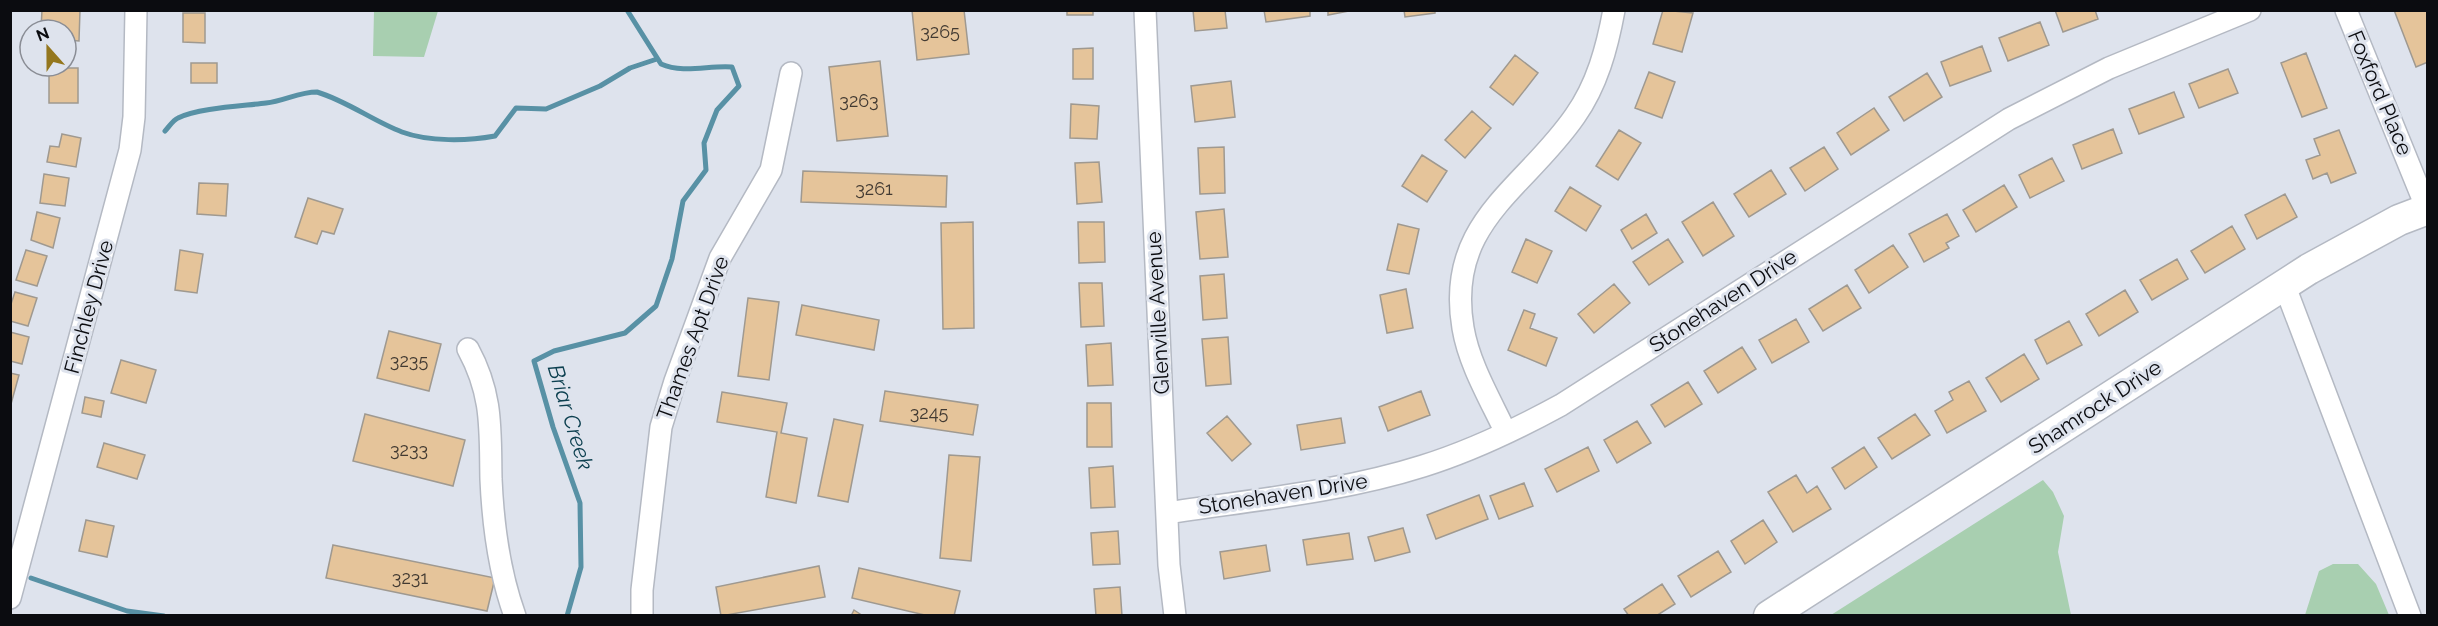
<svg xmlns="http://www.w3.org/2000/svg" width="2438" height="626" viewBox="0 0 2438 626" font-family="Raleway,sans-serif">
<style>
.green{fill:#a8cfb0}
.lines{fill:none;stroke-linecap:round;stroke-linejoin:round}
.stream{stroke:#5891a5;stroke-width:5}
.building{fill:#e5c49a;stroke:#9f9990;stroke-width:1.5}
.street-casing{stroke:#b4b9c3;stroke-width:24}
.secondary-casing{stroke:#b4b9c3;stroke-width:33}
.street{stroke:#fff;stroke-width:21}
.secondary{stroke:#fff;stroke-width:30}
.labels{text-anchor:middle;stroke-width:6;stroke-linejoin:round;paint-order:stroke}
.number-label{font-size:18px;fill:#423a32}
.street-label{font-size:21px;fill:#0b0c10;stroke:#dee3ed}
.water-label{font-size:22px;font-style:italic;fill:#0d4050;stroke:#dee3ed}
</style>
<rect width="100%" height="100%" fill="#dee3ed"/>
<path class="green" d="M374 11H438L424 57 373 56Z
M2043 480 2053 492 2064 516 2058 552 2071 615H1831Z
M2333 564H2358L2376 584 2389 615H2305L2319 571Z"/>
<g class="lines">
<path class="stream" d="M165 131C169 127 173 120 178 118 198 108 243 106 266 103 284 101 299 92 317 92 347 101 373 121 402 132 429 142 468 141 495 136L516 108 546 109 600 86 630 68 657 59
M31 578 127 611 164 616
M567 616 581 567 580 503 553 427 534 361 554 351 625 333 656 306 672 259 683 201 706 170 704 143 717 110 739 86 732 67C709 65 684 74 661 64L627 10"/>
</g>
<path class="building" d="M42 10H80L79 41 66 40V30L41 29Z
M912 10H964L969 54 917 60Z
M1067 10H1093V15H1067Z
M1193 10H1225L1227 28 1195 31Z
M1264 10H1310V16L1266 22Z
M1328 10H1354L1328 15Z
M1404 10H1435V13L1405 17Z
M1663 10 1693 13 1682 52 1653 44Z
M2055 10H2095L2098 19 2063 32Z
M2394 10H2428V62L2416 67Z
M183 13H205V43L183 42Z
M2040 22 2049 45 2008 61 1999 38Z
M1982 46 1991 71 1950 86 1941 62Z
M1093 48V79H1073V49Z
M2306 53 2327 108 2302 117 2281 63Z
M1515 55 1538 73 1513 105 1490 87Z
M880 61 888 136 837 141 829 67Z
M191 63H217V83H191Z
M49 68H78V103H49Z
M2228 69 2238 93 2199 108 2189 84Z
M1649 72 1675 82 1662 118 1635 108Z
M1927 73 1942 97 1904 121 1889 97Z
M1231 81 1235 117 1195 122 1191 86Z
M2174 92 2184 117 2139 134 2129 109Z
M1071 104 1099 106 1097 139 1070 138Z
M1874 108 1889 130 1851 155 1837 133Z
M1472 111 1491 128 1465 158 1445 140Z
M2113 129 2122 153 2082 169 2073 145Z
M1619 130 1641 143 1618 180 1596 166Z
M2339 130 2356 173 2331 183 2327 173 2313 179 2306 160 2320 155 2314 139Z
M62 134 81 138 76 167 47 162 50 146 59 147Z
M1224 147 1225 193 1200 194 1198 148Z
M1824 147 1838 169 1805 191 1790 168Z
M1422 155 1447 171 1427 202 1402 186Z
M2052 158 2064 181 2030 198 2019 175Z
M1099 162 1102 202 1077 204 1075 163Z
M1771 170 1786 194 1749 217 1734 194Z
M803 171 947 176 946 207 801 202Z
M44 174 69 178 65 206 40 203Z
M199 183 228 184 226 216 197 214Z
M2004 185 2017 207 1976 232 1963 210Z
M1570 187 1601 206 1586 231 1555 211Z
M2285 194 2297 217 2257 239 2245 215Z
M308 198 343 209 334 234 322 231 317 244 295 237Z
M1713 202 1734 236 1703 256 1682 222Z
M1224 209 1228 257 1200 259 1196 212Z
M37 212 60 218 53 248 31 240Z
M1646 214 1657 233 1632 249 1621 230Z
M1947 214 1959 236 1946 243 1949 248 1924 262 1909 234Z
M973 222 974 328 943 329 941 223Z
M1078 222H1104L1105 262 1079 263Z
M1398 224 1419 229 1409 274 1387 270Z
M2232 226 2245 249 2205 273 2191 251Z
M1526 239 1552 251 1537 283 1512 272Z
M1668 239 1683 262 1649 285 1633 262Z
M1893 245 1908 267 1869 293 1855 270Z
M26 250 47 256 37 286 16 280Z
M180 250 203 254 197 293 175 290Z
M2177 259 2188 279 2152 300 2140 280Z
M1224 274 1227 318 1203 320 1200 276Z
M1079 283H1102L1104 326 1081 327Z
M1614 284 1630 303 1594 333 1578 314Z
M1847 285 1861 308 1823 331 1809 309Z
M1406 289 1413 328 1387 333 1380 295Z
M2125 290 2138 312 2099 336 2086 314Z
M15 292 37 298 28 326 10 321V307Z
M748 298 779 302 769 380 738 376Z
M802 305 879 320 874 350 796 335Z
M1524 310 1535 314 1530 328 1557 338 1546 366 1508 350Z
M1796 319 1809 342 1772 363 1759 340Z
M2069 321 2082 345 2047 364 2035 340Z
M389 331 441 344 429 391 377 378Z
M10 332 29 337 22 364 10 361Z
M1228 337 1231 384 1206 386 1202 339Z
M1111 343 1113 385 1088 386 1086 345Z
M1742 347 1756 369 1718 393 1704 371Z
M2024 354 2039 379 2001 402 1986 378Z
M121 360 156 370 146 403 111 393Z
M10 373 19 375 11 404H10Z
M1969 381 1986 411 1947 433 1935 411 1953 400 1949 392Z
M1688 382 1702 404 1665 427 1651 405Z
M885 391 978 405 973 435 880 421Z
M1421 391 1430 415 1388 431 1379 407Z
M722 392 787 403 781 433 807 438 796 503 766 497 777 432 717 422Z
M85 397 104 401 101 417 82 413Z
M1087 403H1111L1112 447H1087Z
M365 414 465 440 453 486 353 461Z
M1915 414 1930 435 1892 459 1878 438Z
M1227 416 1251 444 1232 461 1207 433Z
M1341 418 1345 443 1301 450 1297 425Z
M834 419 863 425 848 502 818 496Z
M1637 421 1651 443 1617 463 1604 440Z
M104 443 145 455 137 479 97 467Z
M1588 447 1599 471 1557 492 1545 469Z
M1864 447 1877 467 1845 489 1832 468Z
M949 455 980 457 971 561 940 558Z
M1113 466 1115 507 1091 508 1089 468Z
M1796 475 1807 493 1817 486 1831 509 1793 532 1768 492Z
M1524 483 1533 506 1499 519 1490 496Z
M1479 495 1488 519 1436 539 1427 515Z
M86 520 114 526 107 557 79 551Z
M1763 520 1777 542 1745 564 1731 541Z
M1403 528 1410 552 1375 561 1368 537Z
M1118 531 1120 564 1093 565 1091 533Z
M1349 533 1353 559 1307 565 1303 540Z
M333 545 495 578 487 611 326 578Z
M1266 545 1270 571 1224 579 1220 552Z
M1718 551 1731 572 1691 597 1678 576Z
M819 566 825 597 721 616 716 587Z
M859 568 960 591 954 616H929L852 598Z
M1662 584 1675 604 1656 616H1629L1624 609Z
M1120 587 1122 616H1096L1094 589Z
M854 610 863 616H851Z"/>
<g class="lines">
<g class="street-casing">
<path id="street" d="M1145 10 1169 565 1175 616
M2346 10 2427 209
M2284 284 2410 616
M468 349C493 395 490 429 491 479 493 525 499 572 515 616
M1506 433C1490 399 1469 364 1463 328 1445 222 1524 190 1575 116 1597 85 1607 48 1614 10
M1167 513C1252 500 1341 492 1423 466 1471 451 1517 429 1561 405L2009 119 2109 68 2250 10
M10 598 130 150 134 117 136 10
M642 616V590L661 427 675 381 720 258 771 170 791 73"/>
</g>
<g class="secondary-casing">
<path id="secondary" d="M1769 616 2309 269 2399 220 2428 209"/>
</g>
<use href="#street" class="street"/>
<use href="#secondary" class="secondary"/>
</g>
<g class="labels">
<g class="number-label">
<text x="940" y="38">3265</text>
<text x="859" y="107">3263</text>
<text x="874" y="195">3261</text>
<text x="409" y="367">3235</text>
<text x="929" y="419">3245</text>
<text x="409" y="456">3233</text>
<text x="410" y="584">3231</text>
</g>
<g class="street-label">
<text transform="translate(2380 93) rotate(67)" y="7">Foxford Place</text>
<text transform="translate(1723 301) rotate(-33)" y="7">Stonehaven Drive</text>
<text transform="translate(89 307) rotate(-75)" y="7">Finchley Drive</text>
<text transform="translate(1158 313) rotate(-93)" y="7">Glenville Avenue</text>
<text transform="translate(693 338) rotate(-70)" y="7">Thames Apt Drive</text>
<text transform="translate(2095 407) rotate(-33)" y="7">Shamrock Drive</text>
<text transform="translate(1283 494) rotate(-9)" y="7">Stonehaven Drive</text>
</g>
<g class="water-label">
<text transform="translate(571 417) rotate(73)" y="8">Briar Creek</text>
</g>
</g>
<rect width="2438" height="626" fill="none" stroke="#0b0c10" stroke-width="24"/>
<g transform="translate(48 48) rotate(339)"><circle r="28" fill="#dee3ed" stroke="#8a8d95" stroke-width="1.5"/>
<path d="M0-4.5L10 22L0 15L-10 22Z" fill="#94771e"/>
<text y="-9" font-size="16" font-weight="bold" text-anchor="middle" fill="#0b0c10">N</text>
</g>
</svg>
